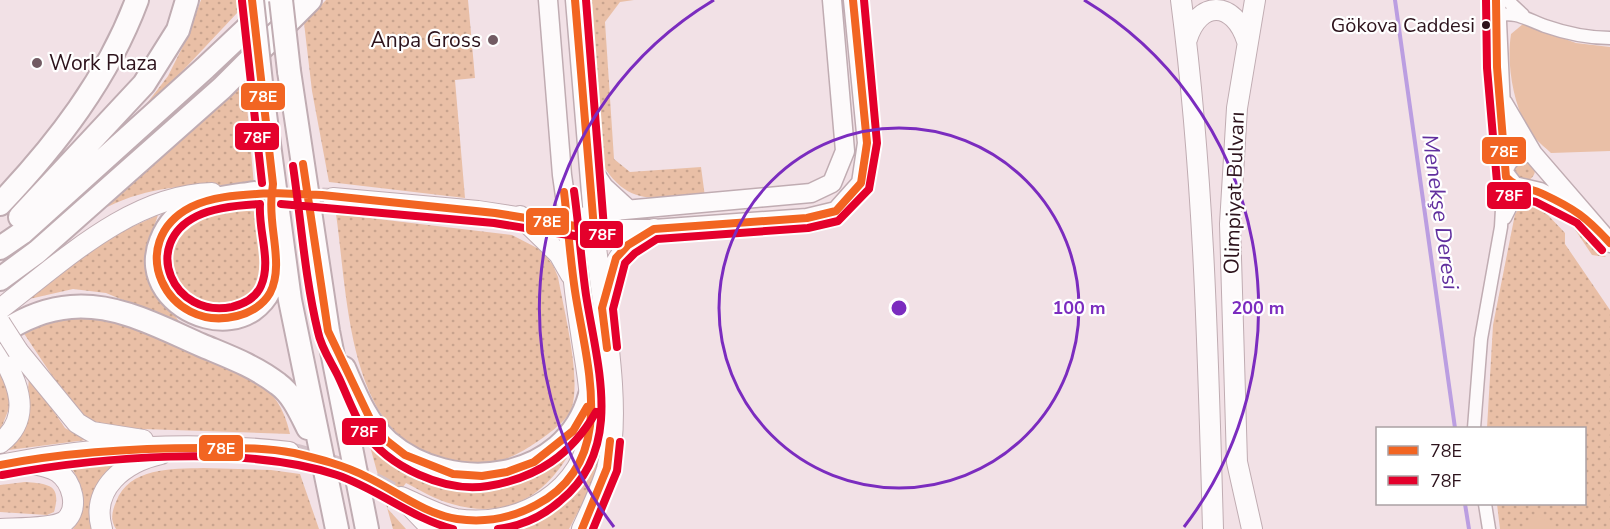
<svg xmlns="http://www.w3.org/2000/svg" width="1610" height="529" viewBox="0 0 1610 529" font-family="'Nunito Sans',sans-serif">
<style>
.grass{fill:url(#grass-dots)}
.pitch{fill:#e9bfa6}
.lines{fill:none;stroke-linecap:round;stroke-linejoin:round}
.stream{stroke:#bb9ee1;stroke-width:4}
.primary-tunnel{stroke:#d4c2c8;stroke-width:20;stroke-dasharray:20 10;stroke-linecap:butt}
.street-casing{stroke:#c0acb2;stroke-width:15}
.secondary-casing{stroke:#c0acb2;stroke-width:21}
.primary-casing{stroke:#c0acb2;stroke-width:22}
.highway-casing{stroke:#c0acb2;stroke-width:26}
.street{stroke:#fdfafb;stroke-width:12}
.secondary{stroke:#fdfafb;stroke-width:18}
.primary{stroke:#fdfafb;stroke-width:20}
.highway{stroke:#fdfafb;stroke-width:22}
.primary-bridge-casing{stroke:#c0acb2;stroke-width:22;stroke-linecap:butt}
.highway-bridge-casing{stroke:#c0acb2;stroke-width:26;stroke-linecap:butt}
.primary-bridge{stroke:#fdfafb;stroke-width:20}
.highway-bridge{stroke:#fdfafb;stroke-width:22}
.bus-1-casing{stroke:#fff;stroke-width:12}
.bus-2-casing{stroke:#fff;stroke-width:12}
.bus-1{stroke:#f26522;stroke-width:8}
.bus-2{stroke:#e4002b;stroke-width:8}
.ring{fill:none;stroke:#7b2cbf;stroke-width:3}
.bus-dot{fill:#2d131c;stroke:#fff;stroke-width:2}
.poi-dot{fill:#725b63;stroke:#fff;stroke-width:2}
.labels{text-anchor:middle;stroke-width:4.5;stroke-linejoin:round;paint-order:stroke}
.bus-label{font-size:20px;fill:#2d131c;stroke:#fff;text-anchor:end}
.poi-label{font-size:21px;fill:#2d131c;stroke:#fff;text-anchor:end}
.street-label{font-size:21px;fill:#2d131c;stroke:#fff}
.water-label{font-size:22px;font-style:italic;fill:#612f9e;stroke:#fff}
.centre{fill:#7b2cbf;stroke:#fff;stroke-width:3}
.ring-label{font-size:18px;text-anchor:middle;font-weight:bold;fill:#7b2cbf;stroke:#fff;stroke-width:4.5;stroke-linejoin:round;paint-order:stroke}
.line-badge{stroke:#fff;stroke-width:2}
.badge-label{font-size:16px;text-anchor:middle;font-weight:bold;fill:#fff}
</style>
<defs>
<pattern id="grass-dots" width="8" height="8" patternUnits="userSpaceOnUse" patternTransform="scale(1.5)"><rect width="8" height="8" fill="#e9bfa6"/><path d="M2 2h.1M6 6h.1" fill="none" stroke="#c8a38e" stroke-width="1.8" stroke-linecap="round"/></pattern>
</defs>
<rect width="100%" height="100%" fill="#f2e1e6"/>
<path class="grass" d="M201 0H237L238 12 125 132 168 76 186 40Z
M326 0H468L475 78 455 80 465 198 329 182 312 91 304 23Z
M586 0H634L620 2 605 22 614 159 630 172 701 167 705 197C652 197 627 209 598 157Z
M244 73 254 185C201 185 156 183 107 207Z
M1513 170a11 11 0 1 1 22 0a11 11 0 1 1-22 0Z
M1524 203H1537L1546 207 1547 214 1565 233V244L1610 310V529H1500L1497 504H1584V428H1487L1493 325 1515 214Z
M237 210 263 212 271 260 262 286 246 302 227 306H203L169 279C160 223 191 216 237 210Z
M336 214 512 235 541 250 553 265 558 277C564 311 581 376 572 407 570 417 556 428 548 434 536 443 520 454 505 459 463 471 408 454 383 417 347 363 345 278 336 214Z
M158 215 146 251 147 279 181 324 106 293 73 289 25 300 112 236Z
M1568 219 1606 257 1592 255Z
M589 270C598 337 619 413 594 480 587 497 577 513 569 529H509L524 526 551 512 573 489 593 453 581 271Z
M55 316C71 317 89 317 105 320 132 326 254 376 270 393 281 404 287 420 290 434L142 429 97 424 75 410 21 329Z
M0 372 11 389 10 406 0 431Z
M29 375 65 428 86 440 1 451 27 409Z
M366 432C379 448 391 463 409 473 434 487 481 489 508 482 528 476 556 454 575 443 550 493 510 521 452 504 436 500 420 490 406 483L387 508 406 529H393Z
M115 462C98 482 89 502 91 529H73C89 507 85 489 71 467Z
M203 468 271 470 300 474 319 529H116C110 520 112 511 116 502 129 467 172 469 203 468Z
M25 482C48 484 62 484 54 512L47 515 0 512V485Z"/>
<path class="pitch" d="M1523 24 1576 43 1610 47V151L1551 153C1546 148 1539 143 1534 137 1514 112 1506 66 1511 34Z
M1538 516 1546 521 1552 529H1524L1530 518Z"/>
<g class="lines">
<path class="stream" d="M1395 0 1455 428
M1465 504 1469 529"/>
<path class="primary-tunnel" d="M262 194 333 198
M289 452C334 463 361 474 401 497"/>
<g class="street-casing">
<path id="street" d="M1507 0 1523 15
M1496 16C1515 10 1528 20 1545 26 1565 33 1589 38 1610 38
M1505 218 1517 194 1526 189
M1474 428 1481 339 1501 227 1504 173
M1485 504 1489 529"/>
</g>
<g class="secondary-casing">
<path id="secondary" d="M548 0 562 175 569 224 592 213 811 193 832 183 845 151 832 0
M575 0 594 229H654L807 218 836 211 861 183 867 143 853 0
M1496 0 1504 173 1514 186 1540 192 1583 214
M1503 103 1533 154
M590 166 604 187 628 209
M1505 167C1510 155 1520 150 1533 154L1610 243"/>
</g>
<g class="primary-casing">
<path id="primary" d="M1181 0C1204 176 1208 352 1213 529
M1187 39C1199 0 1234 0 1247 41
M333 198 478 211 594 229C600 295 624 407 607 469 601 489 591 510 582 529
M520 216 559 254 571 275
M605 297C614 257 620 251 654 229
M0 309C62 262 131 195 212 193
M18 351 77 423 92 432 143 440
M0 353C18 381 33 418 0 443
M0 465C93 446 195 441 289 452
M401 497C418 504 437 515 456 519 518 529 587 491 591 423 592 393 585 362 581 333 575 296 571 260 569 224
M407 503 432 529
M0 529C15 528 53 529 65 521 80 508 72 482 58 472 50 467 40 465 31 464
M102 529C90 488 125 462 161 454
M1252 529 1237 462 1230 224 1237 108 1255 0"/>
</g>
<g class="highway-casing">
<path id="highway" d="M289 71 328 331 367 529
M262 92 290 300 337 529
M254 193C235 196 213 198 195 205 179 212 167 225 161 241 131 314 272 364 277 257
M0 204C57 144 108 78 137 0
M20 217 144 84 178 30 187 0
M0 248 22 233 205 68 277 0
M0 279 37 252 222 88 310 0
M0 334C22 319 44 309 71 307 117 303 160 327 201 345 227 356 255 366 278 384 293 395 300 412 308 428
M344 368C355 393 367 424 388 442 452 497 566 483 590 395"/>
</g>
<use href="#street" class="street"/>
<use href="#secondary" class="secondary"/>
<use href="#primary" class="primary"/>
<use href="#highway" class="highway"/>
<g class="primary-bridge-casing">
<path id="primary-bridge" d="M0 323 18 351"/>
</g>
<g class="highway-bridge-casing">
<path id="highway-bridge" d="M252 0 262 92
M281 0 289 71"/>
</g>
<use href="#primary-bridge" class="primary-bridge"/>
<use href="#highway-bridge" class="highway-bridge"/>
<g class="bus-1-casing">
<path id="bus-1" d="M252 0 273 184 272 193
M1496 0 1497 67 1506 177C1517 189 1529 187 1543 194 1575 209 1586 217 1610 243
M303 164 328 331 373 425 387 441 405 455 453 474 482 476 507 472 534 462 573 431 587 407
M272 193 322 195 495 213 594 229 575 0
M272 193C267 225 285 264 270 293 263 305 250 313 237 316 166 334 123 242 191 207 215 195 246 195 272 193Z
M607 348 602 308 616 258 628 245 654 229 807 218 836 211 861 183 867 143 853 0
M0 465C67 452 135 448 203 448 234 448 264 447 294 453 319 459 344 465 367 477 396 491 425 514 457 519 485 523 512 518 536 505 620 461 586 364 575 291 570 258 568 225 564 192
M582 529 607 468 610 441"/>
</g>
<g class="bus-2-casing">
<path id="bus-2" d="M1486 0 1487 68 1497 182 1510 196 1536 202 1577 223 1602 250
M242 1 262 183
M293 166C301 220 305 279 318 332 321 348 332 363 339 378 347 395 354 415 364 431 388 467 445 493 488 486 537 478 571 455 596 412
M260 204C258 231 272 261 261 286 256 298 244 304 232 307 173 319 140 244 197 216 215 207 240 205 260 204Z
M281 204 494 223 593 239 600 238 604 228 586 0
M617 347 613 309 625 263 635 253 657 239 808 228 838 221 869 189 877 143 864 0
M2 475C99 457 243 444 337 475 378 489 411 518 453 529
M498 529C521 526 543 516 560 501 625 449 597 365 586 295 581 261 579 226 574 191
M593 529 617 471 620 442"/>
</g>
<use href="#bus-1" class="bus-1"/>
<use href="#bus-2" class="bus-2"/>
</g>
<g class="ring">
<circle cx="899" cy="308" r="180"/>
<path d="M614 527A359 359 0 0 1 714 0M1084 0A359 359 0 0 1 1184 527"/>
</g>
<circle class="bus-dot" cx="1486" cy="25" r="5"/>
<g class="poi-dot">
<circle cx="493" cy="40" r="6"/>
<circle cx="37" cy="63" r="6"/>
</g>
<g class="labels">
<g class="bus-label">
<text x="1475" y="32">Gökova Caddesi</text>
</g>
<g class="poi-label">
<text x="481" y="47">Anpa Gross</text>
<text x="49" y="70" text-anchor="start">Work Plaza</text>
</g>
<g class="street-label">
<text transform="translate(1234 193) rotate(-88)" y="7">Olimpiyat Bulvarı</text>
</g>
<g class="water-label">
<text transform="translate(1441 212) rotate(82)" y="8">Menekşe Deresi</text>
</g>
</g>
<circle cx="899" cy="308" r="9" class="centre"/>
<g class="ring-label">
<text x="1079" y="314">100 m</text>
<text x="1258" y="314">200 m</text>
</g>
<g class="line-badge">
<rect x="240" y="82" width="46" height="29" rx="6" fill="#f26522"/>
<rect x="234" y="122" width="46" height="29" rx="6" fill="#e4002b"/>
<rect x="1481" y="136" width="46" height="29" rx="6" fill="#f26522"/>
<rect x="1486" y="181" width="46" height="29" rx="6" fill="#e4002b"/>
<rect x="525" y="207" width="45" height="29" rx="6" fill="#f26522"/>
<rect x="579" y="220" width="45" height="29" rx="6" fill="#e4002b"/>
<rect x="341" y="417" width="46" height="29" rx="6" fill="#e4002b"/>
<rect x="198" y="434" width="46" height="28" rx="6" fill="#f26522"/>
</g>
<g class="badge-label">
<text x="263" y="102">78E</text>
<text x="257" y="143">78F</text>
<text x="1504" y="157">78E</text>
<text x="1509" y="201">78F</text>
<text x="547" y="227">78E</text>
<text x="602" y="240">78F</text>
<text x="364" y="437">78F</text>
<text x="221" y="454">78E</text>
</g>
<rect x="1376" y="427" width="210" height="78" fill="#ffffff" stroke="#aba1a4" stroke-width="1.5"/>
<rect x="1388" y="446" width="30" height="9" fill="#f26522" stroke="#aba1a4" stroke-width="1.5"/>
<text x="1430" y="457" font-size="18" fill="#2d131c">78E</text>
<rect x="1388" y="476" width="30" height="9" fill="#e4002b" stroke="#aba1a4" stroke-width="1.5"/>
<text x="1430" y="487" font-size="18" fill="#2d131c">78F</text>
</svg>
